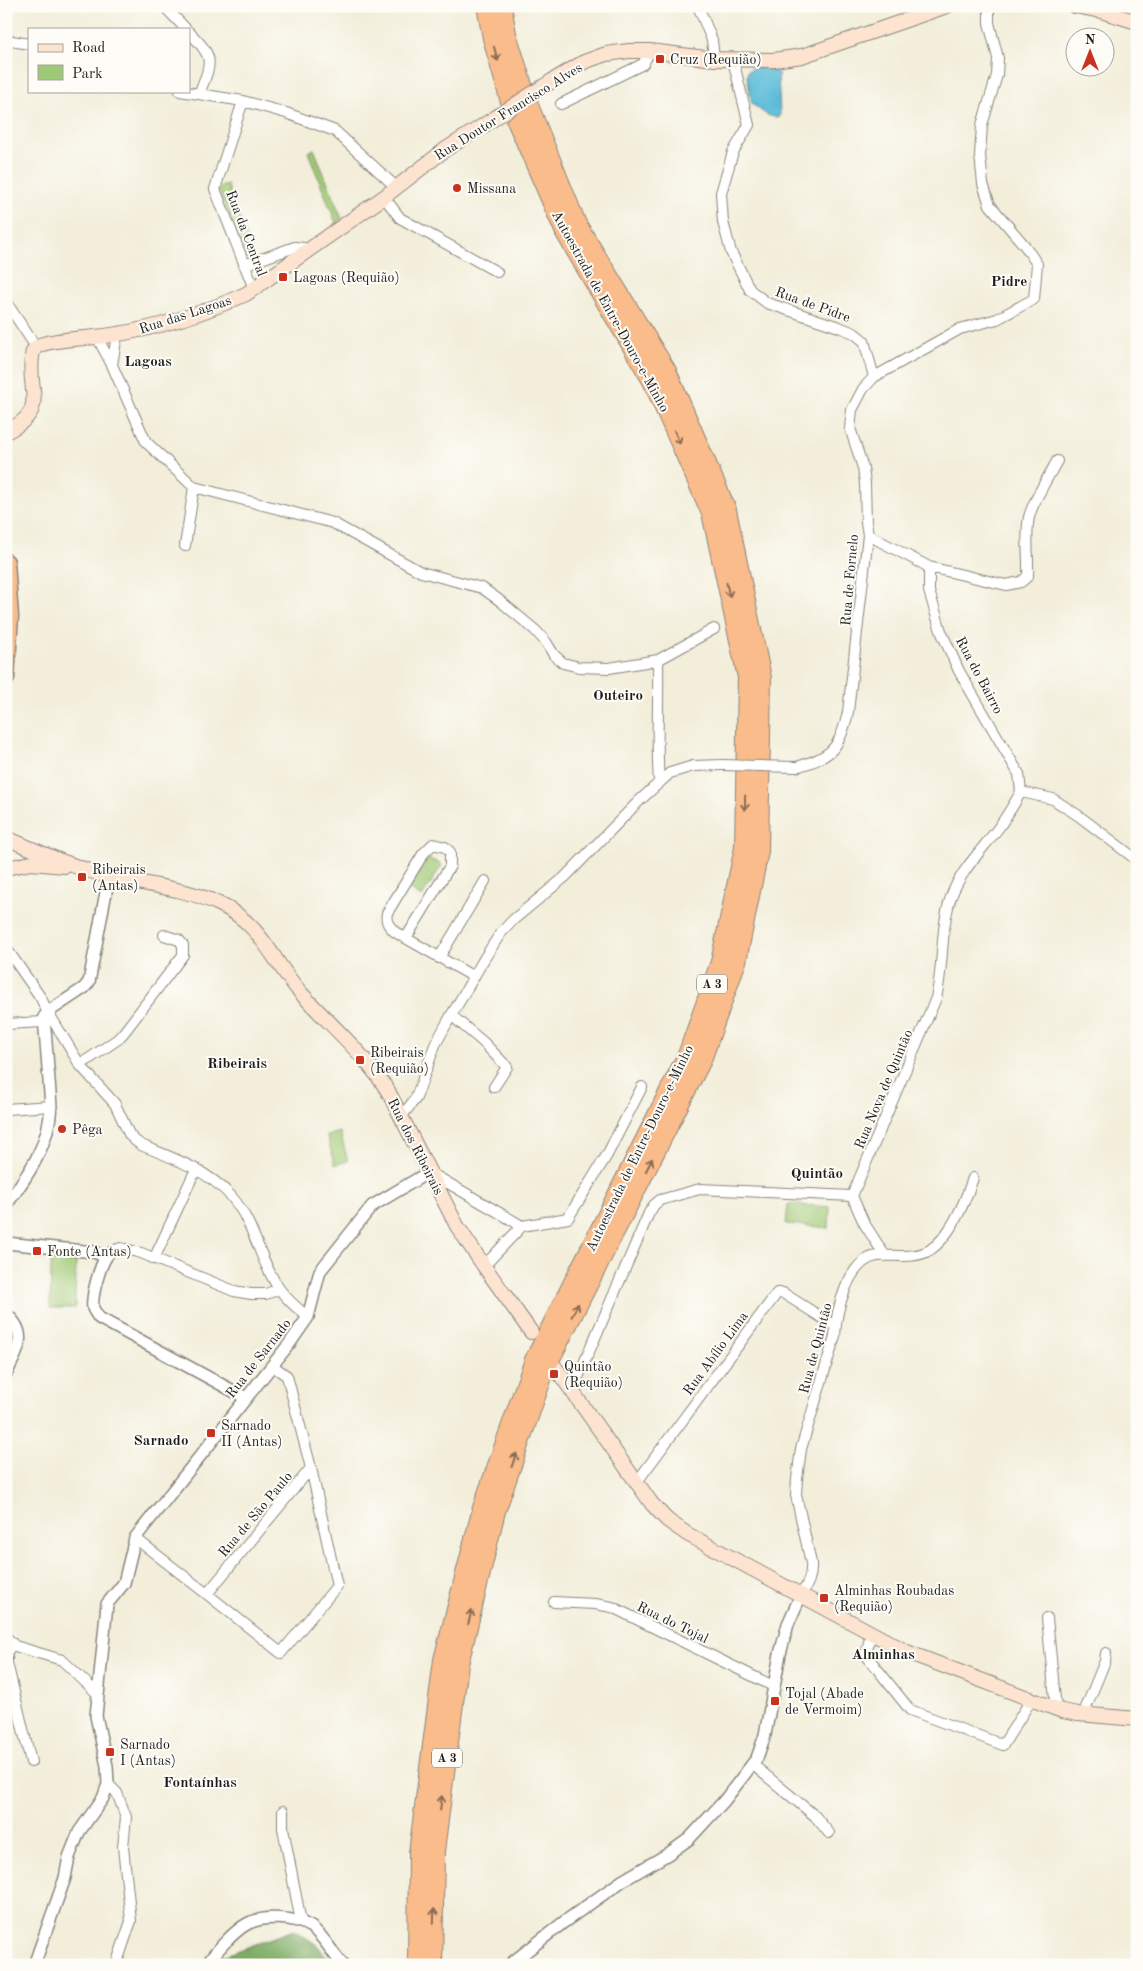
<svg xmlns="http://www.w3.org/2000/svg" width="1143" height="1971" viewBox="0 0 1143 1971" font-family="'Old Standard TT',serif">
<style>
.green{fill:#a0c975;stroke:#5e7248}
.forest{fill:#80ad66;stroke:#4e6441}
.water{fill:#5abcd8;stroke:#3b6c7a}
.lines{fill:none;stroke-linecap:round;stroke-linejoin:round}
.minor-casing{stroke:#88857b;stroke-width:12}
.tertiary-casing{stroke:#88857b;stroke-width:14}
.secondary-casing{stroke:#88857b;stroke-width:16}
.trunk-casing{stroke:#88857b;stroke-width:19}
.motorway-casing{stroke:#88857b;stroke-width:20}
.minor{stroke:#fff;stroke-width:10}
.tertiary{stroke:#fff;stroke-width:11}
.secondary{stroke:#fde4d1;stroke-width:14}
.trunk{stroke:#fabc8b;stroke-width:16}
.motorway{stroke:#fabc8b;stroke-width:18}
.minor-bridge-casing{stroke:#88857b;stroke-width:12;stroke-linecap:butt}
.secondary-bridge-casing{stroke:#88857b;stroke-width:16;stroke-linecap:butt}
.minor-bridge{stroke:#fff;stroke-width:10}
.secondary-bridge{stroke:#fde4d1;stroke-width:14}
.oneway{stroke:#8b6c54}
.poi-dot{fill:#c8321e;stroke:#fdfcf7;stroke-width:2}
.labels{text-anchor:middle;stroke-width:4;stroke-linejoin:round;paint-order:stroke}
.shield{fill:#fdfcf7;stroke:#605f5e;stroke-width:1}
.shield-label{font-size:12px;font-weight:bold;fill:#1c1c1c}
.poi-label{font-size:14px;fill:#1c1c1c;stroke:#fdfcf7;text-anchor:start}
.street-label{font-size:14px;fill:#1c1c1c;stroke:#fdfcf7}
.neighbourhood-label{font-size:15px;font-weight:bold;fill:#1c1c1c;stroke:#fdfcf7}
</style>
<rect width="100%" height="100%" fill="#fdfcf7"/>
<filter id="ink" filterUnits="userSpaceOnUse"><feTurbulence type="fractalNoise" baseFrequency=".02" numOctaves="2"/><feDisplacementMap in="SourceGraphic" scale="10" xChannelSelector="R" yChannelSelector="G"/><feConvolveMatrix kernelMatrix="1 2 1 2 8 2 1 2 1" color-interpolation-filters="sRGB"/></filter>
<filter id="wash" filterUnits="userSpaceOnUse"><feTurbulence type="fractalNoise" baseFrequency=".0096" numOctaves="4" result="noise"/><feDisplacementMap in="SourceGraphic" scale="20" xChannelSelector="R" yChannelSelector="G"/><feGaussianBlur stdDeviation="1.12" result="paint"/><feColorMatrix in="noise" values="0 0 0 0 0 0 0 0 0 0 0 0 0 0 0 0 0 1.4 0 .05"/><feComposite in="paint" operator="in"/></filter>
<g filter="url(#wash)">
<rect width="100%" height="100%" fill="#f3eeda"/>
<path class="green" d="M314 149 342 219 336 223 308 152Z
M227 184 254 256 246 259 218 188Z
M428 858 442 865 422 897 409 889Z
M340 1132 348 1161 335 1165 327 1136Z
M788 1204 830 1207 829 1228 786 1224Z
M51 1257 76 1259 75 1308H50Z"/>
<path class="forest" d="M294 1930 316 1944 335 1965H218L223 1956Z"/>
<path class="water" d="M753 67 776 71 778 73 780 115 778 118 767 115 752 104 747 77 748 71Z"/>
</g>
<g filter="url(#ink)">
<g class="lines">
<g class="minor-casing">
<path id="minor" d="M164 6 186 29
M698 6 712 40 714 59
M189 32C215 58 212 61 199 94
M6 40 29 44
M733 60 749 125 733 152 721 193 723 222 731 252 750 290 767 303 839 327 854 333 864 341 874 377
M180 91 243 101 286 113 335 131 396 187
M243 101 215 189 254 289
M561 104 643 64 650 51
M384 197 400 218 497 272
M244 265 295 247 311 249
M6 302 36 347
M117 335 112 365 146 442 194 487 333 523 421 572 482 588 499 600 535 630 546 642 554 655 563 663 579 667 609 668 658 660
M97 337 112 365
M868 535 929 567V591L941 631 959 671 1019 774 1021 792
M185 546 194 487
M929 567 1006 585 1021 582 1028 576C1029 556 1025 536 1029 517 1032 503 1050 474 1057 461
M796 767C831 757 840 749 848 712L868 535 866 522 865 484 863 468 850 428 852 410 863 389 874 377 960 329 997 319 1034 299 1037 264 1025 246 990 205 983 184 980 155 982 125 997 75 998 58 989 23V6
M659 782C656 742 659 701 658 660L714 629
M1021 792 1053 799 1079 816 1137 860
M406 938 450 866V852L445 847 433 844 423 854 387 913C385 922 389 926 395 932L474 977
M6 948 41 998 45 1007 80 1065 115 1104 129 1134 133 1139 141 1145C173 1158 207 1170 231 1196 254 1222 259 1259 278 1287 286 1299 297 1308 308 1317
M439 958 485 881
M451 1015 483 1042 507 1067 494 1087
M6 1024 43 1022
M80 1065 118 1039 125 1031 183 955V945L179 940 164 935
M6 1109 51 1106
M401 1117 416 1098 435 1045 447 1023 484 959 500 934 513 920 565 877 639 801 670 773 693 766 722 765
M429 1172 522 1226 568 1218 607 1155 642 1087
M852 1196 936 998C944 965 940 929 951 897 960 871 983 849 999 827 1007 816 1014 804 1021 792
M852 1196 864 1223 885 1256
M106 1257 112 1251 121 1248 141 1253 234 1291 251 1294H266L279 1289
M154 1259 196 1169
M484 1266 522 1226
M572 1391 649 1213 654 1205 660 1200 700 1189 852 1196
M636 1483 777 1293H783L835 1326
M135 1538 207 1594 311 1468 287 1376 273 1366
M207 1594 281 1653 337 1586 311 1468
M801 1595C808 1584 812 1576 811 1563L796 1495 797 1479 801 1449 835 1336C836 1311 848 1260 877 1256 895 1254 913 1260 930 1250 952 1235 965 1202 973 1178
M554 1602 595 1604 612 1607 775 1687
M1047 1618 1056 1709
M871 1633 866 1655 910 1710 1003 1745 1031 1700
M6 1637 15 1646 62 1660 97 1693
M12 1643 7 1652V1663L31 1762
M1083 1715 1105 1661 1106 1653
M752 1764 815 1816 829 1833
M108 1784 117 1793 126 1817 123 1847 131 1921 116 1965
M283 1811V1828L301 1922"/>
</g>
<g class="tertiary-casing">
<path id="tertiary" d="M6 1205C29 1174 49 1145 51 1106L44 1017 48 1012 84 988 89 982 109 876
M6 1243 94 1252 106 1257C100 1266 91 1296 93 1308 94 1311 97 1315 99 1318L246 1398
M6 1314C30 1334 17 1351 6 1374
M34 1965 65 1878 69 1857 79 1832 103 1798 108 1784 107 1766 96 1716 107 1604 124 1583 135 1538 290 1343 308 1317 320 1271 372 1206 429 1172
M207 1965C215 1952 234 1931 247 1924 264 1915 295 1917 311 1927 324 1936 332 1953 343 1965
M509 1965 564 1922 622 1881 668 1854 689 1839 724 1801 757 1758 765 1735 780 1654 788 1624 801 1595"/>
</g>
<g class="secondary-casing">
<path id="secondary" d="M1075 6 1101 11 1137 22
M552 81 584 62 606 54 629 51H650L714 59 774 60 802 56 947 6
M6 432C50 409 27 394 32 357 32 354 33 350 36 347 44 341 74 339 85 338 140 334 195 317 246 294L384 197 446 149 484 125
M6 838C40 852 73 868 109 876 146 885 185 888 219 904 262 924 271 959 300 992 330 1025 364 1053 388 1091L457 1226 484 1266 531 1332
M6 868 31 863 65 866
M555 1367 652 1504 667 1520 687 1534 907 1652 1062 1711 1078 1714 1137 1719"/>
</g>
<g class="trunk-casing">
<path id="trunk" d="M6 562 10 616 6 678"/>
</g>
<g class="motorway-casing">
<path id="motorway" d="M417 1965 418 1853 443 1660 482 1508 534 1360 687 1055 720 962 744 848 747 677 711 513 652 381 565 233 514 116 492 38 486 6
M433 1965 435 1851 459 1664 496 1511 546 1368 702 1060 737 961 759 851 762 678 727 510 667 371 577 224 530 108 507 34 502 6"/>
</g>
<use href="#minor" class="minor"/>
<use href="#tertiary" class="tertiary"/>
<use href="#secondary" class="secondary"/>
<use href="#trunk" class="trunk"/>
<use href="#motorway" class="motorway"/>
<g class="minor-bridge-casing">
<path id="minor-bridge" d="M722 765 796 767"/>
</g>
<g class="secondary-bridge-casing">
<path id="secondary-bridge" d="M484 125 552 81"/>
</g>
<use href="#minor-bridge" class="minor-bridge"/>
<use href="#secondary-bridge" class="secondary-bridge"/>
</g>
<defs><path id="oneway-shaft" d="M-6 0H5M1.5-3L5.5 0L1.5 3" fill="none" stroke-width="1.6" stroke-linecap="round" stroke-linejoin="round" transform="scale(1.25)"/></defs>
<g class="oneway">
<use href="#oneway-shaft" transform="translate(496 54) rotate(74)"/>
<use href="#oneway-shaft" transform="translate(677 437) rotate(66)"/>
<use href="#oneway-shaft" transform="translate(728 590) rotate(78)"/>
<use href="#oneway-shaft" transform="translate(745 803) rotate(91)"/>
<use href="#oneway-shaft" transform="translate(649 1165) rotate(-63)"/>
<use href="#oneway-shaft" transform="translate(575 1310) rotate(-63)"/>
<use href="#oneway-shaft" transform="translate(514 1460) rotate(-71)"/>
<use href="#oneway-shaft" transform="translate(470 1617) rotate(-76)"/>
<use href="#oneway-shaft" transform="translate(441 1803) rotate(-83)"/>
<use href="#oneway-shaft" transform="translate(434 1916) rotate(-89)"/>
</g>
</g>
<g class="poi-dot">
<rect x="655" y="54" width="10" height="10" rx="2.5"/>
<circle cx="457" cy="188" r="5"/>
<rect x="278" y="272" width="10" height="10" rx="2.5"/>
<rect x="77" y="872" width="10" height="10" rx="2.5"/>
<rect x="355" y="1055" width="10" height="10" rx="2.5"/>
<circle cx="62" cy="1129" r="5"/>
<rect x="32" y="1246" width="10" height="10" rx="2.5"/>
<rect x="549" y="1369" width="10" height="10" rx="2.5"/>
<rect x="206" y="1428" width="10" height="10" rx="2.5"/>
<rect x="819" y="1593" width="10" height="10" rx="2.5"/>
<rect x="770" y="1696" width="10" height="10" rx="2.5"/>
<rect x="105" y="1747" width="10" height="10" rx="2.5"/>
</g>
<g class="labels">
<g class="shield">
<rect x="697" y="974.5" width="30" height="19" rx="4"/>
<rect x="432" y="1748.5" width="30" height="19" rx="4"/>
</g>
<g class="shield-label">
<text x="712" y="988">A 3</text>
<text x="447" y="1762">A 3</text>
</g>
<g class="poi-label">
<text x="670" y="64">Cruz (Requião)</text>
<text x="467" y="193">Missana</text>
<text x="293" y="282">Lagoas (Requião)</text>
<text x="92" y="874">Ribeirais<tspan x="92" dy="16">(Antas)</tspan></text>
<text x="370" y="1057">Ribeirais<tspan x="370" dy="16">(Requião)</tspan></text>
<text x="72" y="1134">Pêga</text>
<text x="47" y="1256">Fonte (Antas)</text>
<text x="564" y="1371">Quintão<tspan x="564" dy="16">(Requião)</tspan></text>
<text x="221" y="1430">Sarnado<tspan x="221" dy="16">II (Antas)</tspan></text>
<text x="834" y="1595">Alminhas Roubadas<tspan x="834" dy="16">(Requião)</tspan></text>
<text x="785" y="1698">Tojal (Abade<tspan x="785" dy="16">de Vermoim)</tspan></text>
<text x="120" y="1749">Sarnado<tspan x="120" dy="16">I (Antas)</tspan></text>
</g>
<g class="street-label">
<text transform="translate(508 111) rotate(-32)" y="5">Rua Doutor Francisco Alves</text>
<text transform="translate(247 233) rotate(69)" y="5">Rua da Central</text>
<text transform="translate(813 304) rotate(20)" y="5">Rua de Pidre</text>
<text transform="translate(611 311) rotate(61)" y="5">Autoestrada de Entre-Douro-e-Minho</text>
<text transform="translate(185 314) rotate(-18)" y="5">Rua das Lagoas</text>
<text transform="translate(849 580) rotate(-85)" y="5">Rua de Fornelo</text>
<text transform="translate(980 675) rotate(62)" y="5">Rua do Bairro</text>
<text transform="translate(883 1089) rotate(-67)" y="5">Rua Nova de Quintão</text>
<text transform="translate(416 1146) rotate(63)" y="5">Rua dos Ribeirais</text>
<text transform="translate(639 1148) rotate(-64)" y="5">Autoestrada de Entre-Douro-e-Minho</text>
<text transform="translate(815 1348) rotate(-75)" y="5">Rua de Quintão</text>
<text transform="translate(715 1353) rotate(-54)" y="5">Rua Abílio Lima</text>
<text transform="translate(258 1358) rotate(-52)" y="5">Rua de Sarnado</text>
<text transform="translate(255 1514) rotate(-50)" y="5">Rua de São Paulo</text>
<text transform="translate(673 1622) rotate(26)" y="5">Rua do Tojal</text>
</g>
<g class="neighbourhood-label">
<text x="1009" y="286">Pidre</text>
<text x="148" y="366">Lagoas</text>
<text x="618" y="700">Outeiro</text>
<text x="237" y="1068">Ribeirais</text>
<text x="817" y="1178">Quintão</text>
<text x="161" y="1445">Sarnado</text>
<text x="883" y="1659">Alminhas</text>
<text x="200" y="1787">Fontaínhas</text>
</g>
</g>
<rect width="1143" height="1971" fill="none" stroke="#fdfcf7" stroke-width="25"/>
<rect x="28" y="28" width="162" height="65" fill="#fdfcf7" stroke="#a3a29f"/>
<rect x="38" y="44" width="25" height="8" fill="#fde4d1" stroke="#a3a29f"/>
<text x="72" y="52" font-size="15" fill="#1c1c1c">Road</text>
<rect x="38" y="65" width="25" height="15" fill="#a0c975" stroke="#a3a29f"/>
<text x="72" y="78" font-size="15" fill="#1c1c1c">Park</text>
<g transform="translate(1090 52)"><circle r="24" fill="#fdfcf7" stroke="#a3a29f"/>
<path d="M0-4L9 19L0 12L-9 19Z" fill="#c8321e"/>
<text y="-8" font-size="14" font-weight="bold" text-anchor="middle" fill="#1c1c1c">N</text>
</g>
</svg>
